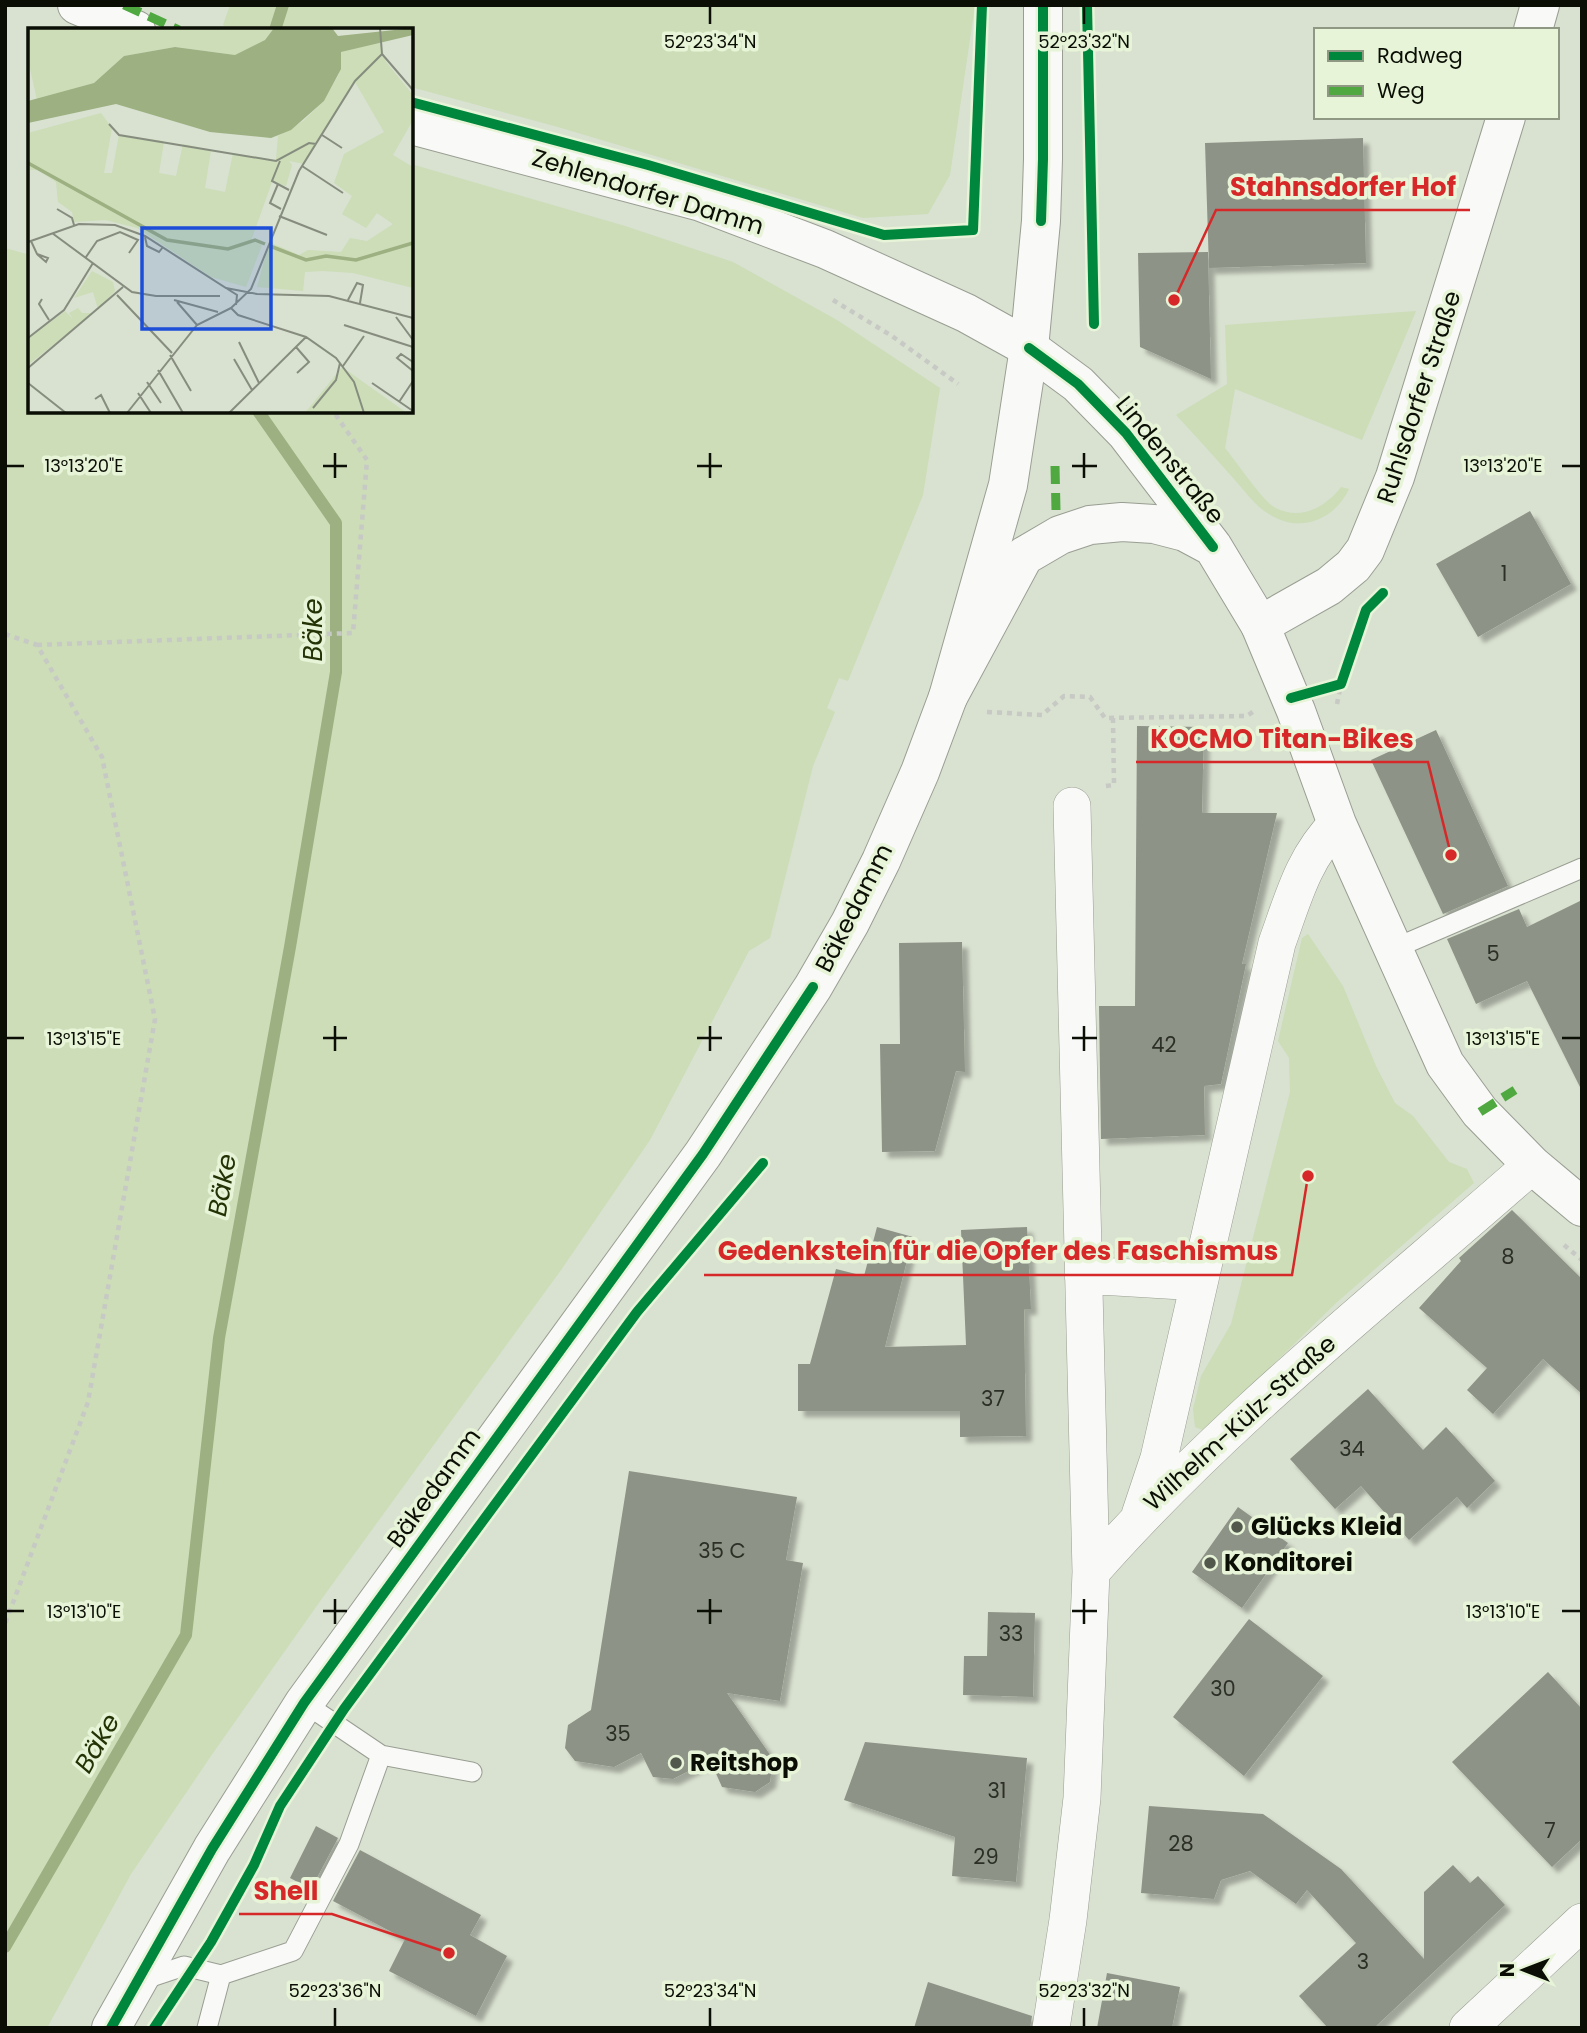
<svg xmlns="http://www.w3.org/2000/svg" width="1587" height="2033" viewBox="0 0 1587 2033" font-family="Poppins,sans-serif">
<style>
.green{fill:#ccddb8}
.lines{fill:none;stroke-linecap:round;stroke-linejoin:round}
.stream{stroke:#9cb081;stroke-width:12}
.building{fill:#8e9387;filter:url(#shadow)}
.service-casing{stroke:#999e92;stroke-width:21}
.minor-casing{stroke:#999e92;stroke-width:38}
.tertiary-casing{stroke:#999e92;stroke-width:40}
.secondary-casing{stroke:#999e92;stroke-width:40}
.path{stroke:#c7c9c4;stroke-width:4.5;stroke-dasharray:5 5;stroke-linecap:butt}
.service{stroke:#f9faf8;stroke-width:19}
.minor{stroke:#f9faf8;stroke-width:37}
.tertiary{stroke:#f9faf8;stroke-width:38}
.secondary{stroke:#f9faf8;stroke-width:38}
.quiet{stroke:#50a840;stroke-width:9;stroke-dasharray:18 9;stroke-linecap:butt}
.cycleway-casing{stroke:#e7f4d7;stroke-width:15}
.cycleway{stroke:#00873e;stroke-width:10}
.ticks{fill:none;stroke:#0a0e05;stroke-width:2.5}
.poi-dot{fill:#52584c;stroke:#e7f4d7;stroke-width:2.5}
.labels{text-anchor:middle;stroke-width:7;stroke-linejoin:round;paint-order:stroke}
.number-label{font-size:21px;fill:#2b2f26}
.street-label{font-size:24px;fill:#0a0e05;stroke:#e7f4d7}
.poi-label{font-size:24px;font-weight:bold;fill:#0a0e05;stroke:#e7f4d7;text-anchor:start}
.water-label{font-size:26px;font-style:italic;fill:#233305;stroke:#e7f4d7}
.inset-river{fill:none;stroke:#9cb081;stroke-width:3.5}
.inset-road{fill:none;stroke:#868d7f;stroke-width:2}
.view{fill:#1d4ed8;fill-opacity:0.15;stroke:#1d4ed8;stroke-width:3.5}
.inset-edge{fill:none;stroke:#0a0e05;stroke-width:3.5}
.ticks-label{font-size:18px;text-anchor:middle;fill:#0a0e05;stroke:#e7f4d7;stroke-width:7;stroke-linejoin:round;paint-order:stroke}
.leader{fill:none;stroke:#d62828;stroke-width:2.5}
.callout-dot{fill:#d62828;stroke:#e7f4d7;stroke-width:2.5}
.callout-label{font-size:26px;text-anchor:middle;font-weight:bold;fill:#d62828;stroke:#e7f4d7;stroke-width:7;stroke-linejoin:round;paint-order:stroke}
</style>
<defs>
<filter id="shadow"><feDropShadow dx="6" dy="6" stdDeviation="2" flood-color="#0004"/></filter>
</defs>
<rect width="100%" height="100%" fill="#d9e1d0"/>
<path class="green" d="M230 5H975L950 175 928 214 863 218 558 127 411 87V30H231L223 25Z
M411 164 625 226 733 262 837 320 940 388 923 495 848 681 839 678 827 708 835 712 813 766 770 938 749 951 650 1140 561 1270 323 1597 213 1753 131 1874 47 2028H5V248L30 255V411H411Z
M1416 311 1362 440 1235 389 1225 448C1235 460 1263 501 1274 507 1299 522 1326 507 1341 487L1349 489C1334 520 1300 534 1269 514 1255 506 1245 491 1234 479 1215 458 1196 436 1176 415L1227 384 1225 325Z
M1308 934 1343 986 1376 1066 1395 1103 1413 1116 1449 1162 1467 1169 1474 1183 1336 1303 1205 1431 1195 1427 1193 1409 1201 1376 1231 1324 1290 1092 1289 1058 1278 1041 1302 938Z"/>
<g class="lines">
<path class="stream" d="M275 30 283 5
M5 1947 186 1635 219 1338 290 947 336 672V523L258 411"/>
</g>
<path class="building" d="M1363 138 1366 263 1209 268 1205 143Z
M1208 252 1211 379 1140 347 1138 253Z
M1530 511 1571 584 1478 637 1436 564Z
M1137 726 1204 727 1202 813H1277L1242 964H1246L1221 1084 1204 1086 1205 1135 1101 1139 1099 1006H1135Z
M1436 730 1508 886 1443 914 1371 760Z
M1582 900V1091L1527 981 1476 1004 1447 939 1519 909 1527 927Z
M962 942 965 1072 956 1071 935 1151 882 1152 880 1044H900L899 943Z
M1512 1210 1582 1279V1394L1543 1359 1493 1414 1467 1390 1487 1368 1419 1308 1461 1261 1459 1258Z
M877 1227 913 1237 885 1347 966 1345 961 1230 1027 1227 1031 1309H1024L1026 1436 960 1437V1411H798V1364H810L836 1269 864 1276Z
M1368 1389 1423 1450 1446 1427 1495 1481 1467 1508 1457 1497 1409 1540 1361 1486 1335 1509 1290 1459Z
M629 1471 797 1497 786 1560 803 1563 780 1701 727 1693 773 1759 770 1782 755 1792 722 1787 710 1760 673 1779 653 1777 641 1753 614 1767 575 1761 565 1748 568 1725 591 1710Z
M1238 1507 1288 1543 1242 1608 1192 1572Z
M988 1612 1035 1613 1033 1697 963 1695 964 1656H987Z
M1249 1619 1323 1676 1244 1776 1173 1717Z
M1548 1672 1582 1709V1839L1552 1867 1452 1762Z
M865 1742 1027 1758 1016 1882 952 1876 955 1837 844 1800Z
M1149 1806 1263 1814 1341 1869 1424 1959V1892L1453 1865 1470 1883 1478 1876 1505 1905 1374 2028H1328L1299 1996 1356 1943 1307 1890 1296 1904 1250 1871 1221 1880 1214 1899 1141 1893Z
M316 1826 338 1838 311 1889 290 1878Z
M360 1850 481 1915 470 1935 507 1956 476 2016 389 1971 405 1939 333 1901Z
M1107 1973 1180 1987 1172 2028H1097Z
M928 1982 1032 2016 1030 2028H914Z"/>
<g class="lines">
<g class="service-casing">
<path id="service" d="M1393 949 1582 868
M381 1755 472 1772
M139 1981 184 1966 221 1975 293 1951 349 1844 381 1755 304 1703
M207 2028 221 1975"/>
</g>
<g class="minor-casing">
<path id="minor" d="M1083 1275 1199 1282
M1140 1515 1159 1458 1277 943C1293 899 1303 858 1337 824
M1091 1572C1223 1422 1382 1297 1532 1165
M1051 2028 1068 1920 1082 1798 1091 1572 1072 806
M1468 2028 1582 1922"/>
</g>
<g class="tertiary-casing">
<path id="tertiary" d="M1260 625 1296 711 1337 824 1445 1064 1480 1112 1532 1165 1582 1207
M111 2028 212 1849 304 1703 703 1154 813 987 850 923 881 861 920 772 948 697 1008 485 1029 348 1041 221 1043 159V5"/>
</g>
<g class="secondary-casing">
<path id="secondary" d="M77 5 136 30
M1533 30 1540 5
M411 125 701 202 825 249 966 313 1029 348 1078 384 1126 433 1213 547 1260 625 1329 586 1353 566 1365 550 1395 477 1506 117
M948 697 1024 556 1060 535 1090 525 1122 522 1154 524 1185 532 1213 547"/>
</g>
<path class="path" d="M833 300 892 336 958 384
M5 634 37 645 102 757 155 1019 88 1402 5 1624
M37 645 353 633 367 460 333 411
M1337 704 1341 684
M987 712 1042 715 1064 696 1090 697 1105 718 1247 716 1254 711
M1106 786 1114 785 1113 718
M1564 1245 1582 1260"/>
<use href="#service" class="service"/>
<use href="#minor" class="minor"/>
<use href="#tertiary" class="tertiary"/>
<use href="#secondary" class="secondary"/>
<path class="quiet" d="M124 5 179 30
M1055 466 1056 510
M1480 1112 1515 1090"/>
<g class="cycleway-casing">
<path id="cycleway" d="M1087 5 1094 324
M411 102 648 165 884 235 973 230 982 5
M1041 221 1043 159V5
M1029 348 1078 384 1126 433 1213 547
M1291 698 1341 684 1366 610 1383 593
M111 2028 212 1849 304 1703 703 1154 813 987
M154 2028 211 1942 254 1865 280 1806 344 1709 637 1312 763 1163"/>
</g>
<use href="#cycleway" class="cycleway"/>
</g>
<path class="ticks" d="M710 7V24M1084 7V24M335 453V478M710 453V478M1084 453V478M7 466H24M323 466H347M697 466H722M1072 466H1097M1562 466H1580M335 1026V1051M710 1026V1051M1084 1026V1051M7 1038H24M323 1038H347M697 1038H722M1072 1038H1097M1562 1038H1580M335 1599V1624M710 1599V1624M1084 1599V1624M7 1611H24M323 1611H347M697 1611H722M1072 1611H1097M1562 1611H1580M335 2008V2026M710 2008V2026M1084 2008V2026"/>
<g class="poi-dot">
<circle cx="1237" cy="1527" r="7"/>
<circle cx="1210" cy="1563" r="7"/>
<circle cx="676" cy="1763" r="7"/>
</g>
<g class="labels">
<g class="number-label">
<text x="1504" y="581">1</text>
<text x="1493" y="961">5</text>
<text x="1164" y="1052">42</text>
<text x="1508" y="1264">8</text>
<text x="993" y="1406">37</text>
<text x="1352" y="1456">34</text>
<text x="722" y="1558">35 C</text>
<text x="1011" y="1641">33</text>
<text x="1223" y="1696">30</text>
<text x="618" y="1741">35</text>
<text x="997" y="1798">31</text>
<text x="1550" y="1838">7</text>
<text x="1181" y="1851">28</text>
<text x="986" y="1864">29</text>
<text x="1363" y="1969">3</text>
</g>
<g class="street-label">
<text transform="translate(648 192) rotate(17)" y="8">Zehlendorfer Damm</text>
<text transform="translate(1419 397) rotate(-72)" y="8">Ruhlsdorfer Straße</text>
<text transform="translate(1170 460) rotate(51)" y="8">Lindenstraße</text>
<text transform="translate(854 908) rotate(-63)" y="8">Bäkedamm</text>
<text transform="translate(1240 1423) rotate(-42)" y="8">Wilhelm-Külz-Straße</text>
<text transform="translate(434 1488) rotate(-54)" y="8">Bäkedamm</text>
</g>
<g class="poi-label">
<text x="1251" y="1535">Glücks Kleid</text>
<text x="1224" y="1571">Konditorei</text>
<text x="690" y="1771">Reitshop</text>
</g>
<g class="water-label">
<text transform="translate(313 630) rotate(-90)" y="9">Bäke</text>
<text transform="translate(222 1185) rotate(-80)" y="9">Bäke</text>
<text transform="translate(97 1743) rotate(-60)" y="9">Bäke</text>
</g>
</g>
<g transform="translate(28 28)">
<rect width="385" height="385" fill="#d9e1d0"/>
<path d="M0 0H246L237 12 208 27 147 19 96 28 66 55 9 72 0 32ZM352 14 358 34 385 67V92L365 127 385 139V260L325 245 295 243 277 244 275 263 229 259 241 214 271 227 280 222 313 224 322 210 339 213 365 196 349 185 338 200 314 186 324 168 306 155 316 126 356 104 327 54 276 136 261 133 264 137 258 158 244 154 223 213 235 215 218 259 183 249 109 200 77 192 46 194 44 184 30 174 28 154 10 142H0V105L73 85 84 100 76 145H84L91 107 136 113 131 145 148 148 155 116 183 122 177 160 197 164 205 125 248 132 250 108 275 93 296 73 311 46 313 24ZM64 243 85 254 87 263 70 281 65 264 46 270ZM50 280 54 285H65L0 337V311L37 283 45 291 41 285ZM314 339 379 385H277Z" fill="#ccddb8"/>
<path d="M246 0H304L310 8 385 0V7L313 24V41L296 73 263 102 243 110 182 104 88 76 0 95V73L66 55 96 28 147 19 207 27 237 12Z" fill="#9cb081"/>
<path class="inset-river" d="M0 135 139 212 200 221 227 212 237 216M242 218 278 232 298 228 328 232 385 215"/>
<path class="inset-road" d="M354 26 385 62M81 96 91 107 248 133 281 115 288 116M294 107 314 120M252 133 244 153 261 162M274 138 315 165M250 156 242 175 253 181M29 181 44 190 46 197M251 188 299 207M24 205 104 264 128 268H192M117 209 119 218 131 224 135 219M3 213 9 226 10 227 18 234 20 230 9 226M0 214 51 196 87 197 117 208 198 260 229 266 301 268 385 290M58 229 69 213 92 204 110 212 101 225M198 260 209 267 208 277M89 267 144 325M14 271 11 276 21 292M146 272 190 284M320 272 329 255 335 257 332 275M149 274 169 297M368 289 385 312M316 297 385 319M0 310 36 282 65 235M211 314 231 355M268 319 281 334 269 345M142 327 163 363M206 331 224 362M385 334 373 326 369 330 385 343M315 338 336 308M0 340 95 259M130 342 155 385M119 354 133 375M0 355 38 385M344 355 385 383M110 365 123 385M67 371 73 367 82 385M371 374 385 353M285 380 308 352 312 335M99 385 169 297 203 280M201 385 278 309M336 385 326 354 308 330 278 309 210 287 203 280 223 261 271 143 327 53 354 26 352 0"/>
<path class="view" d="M114 200H243V301H114Z"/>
<rect width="385" height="385" class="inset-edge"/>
</g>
<g class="ticks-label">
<text x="710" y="48">52°23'34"N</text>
<text x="1084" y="48">52°23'32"N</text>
<text x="1503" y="472">13°13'20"E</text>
<text x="84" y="472">13°13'20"E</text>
<text x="1503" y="1045">13°13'15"E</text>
<text x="84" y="1045">13°13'15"E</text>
<text x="1503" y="1618">13°13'10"E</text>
<text x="84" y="1618">13°13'10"E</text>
<text x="335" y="1997">52°23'36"N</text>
<text x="710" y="1997">52°23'34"N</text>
<text x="1084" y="1997">52°23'32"N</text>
</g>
<path class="leader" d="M1174 300L1216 210H1470M1451 855L1428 762H1136M1308 1176L1292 1275H704M449 1953L332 1914H239"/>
<g class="callout-dot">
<circle cx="1174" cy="300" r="7"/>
<circle cx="1451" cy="855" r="7"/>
<circle cx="1308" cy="1176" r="7"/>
<circle cx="449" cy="1953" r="7"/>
</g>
<g class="callout-label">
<text x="1343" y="196">Stahnsdorfer Hof</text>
<text x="1282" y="748">KOCMO Titan-Bikes</text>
<text x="998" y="1260">Gedenkstein für die Opfer des Faschismus</text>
<text x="286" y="1900">Shell</text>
</g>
<rect width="1587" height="2033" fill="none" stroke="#0a0e05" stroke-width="14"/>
<rect x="1314" y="28" width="245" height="91" fill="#e7f4d7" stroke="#8f9883" stroke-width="2"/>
<rect x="1328" y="51" width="35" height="10" fill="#00873e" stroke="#8f9883" stroke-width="2"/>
<text x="1377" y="63" font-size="21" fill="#0a0e05">Radweg</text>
<rect x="1328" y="86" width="35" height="10" fill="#50a840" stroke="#8f9883" stroke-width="2"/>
<text x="1377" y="98" font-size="21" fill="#0a0e05">Weg</text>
<g transform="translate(1524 1970) rotate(270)" stroke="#e7f4d7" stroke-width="5" paint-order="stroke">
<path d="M0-5L12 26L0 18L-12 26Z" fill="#0a0e05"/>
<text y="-10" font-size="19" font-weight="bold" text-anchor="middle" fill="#0a0e05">N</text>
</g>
</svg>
